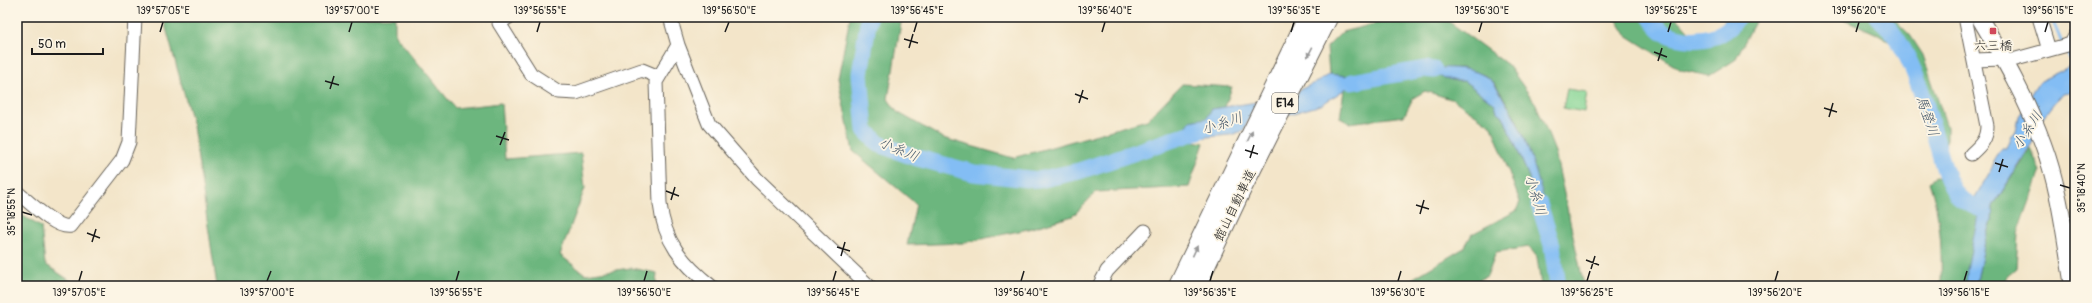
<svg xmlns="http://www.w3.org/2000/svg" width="2092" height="303" viewBox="0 0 2092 303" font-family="Pangolin,'Klee One',sans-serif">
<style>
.green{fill:#85d595;stroke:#507858}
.forest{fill:#6cb67e;stroke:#44694d;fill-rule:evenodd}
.water{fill:#83bdf4;stroke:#506c88}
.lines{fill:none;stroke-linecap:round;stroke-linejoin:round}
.stream{stroke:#83bdf4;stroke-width:3}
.river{stroke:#83bdf4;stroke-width:17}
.minor-casing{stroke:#676259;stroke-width:15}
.major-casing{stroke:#676259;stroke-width:18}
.highway-casing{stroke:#676259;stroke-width:21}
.minor{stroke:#fff;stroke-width:13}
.major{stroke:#fff;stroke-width:16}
.highway{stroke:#fff;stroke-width:19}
.oneway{fill:#999}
.ticks{fill:none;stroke:#1c1c1c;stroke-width:1.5}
.poi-dot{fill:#d1495b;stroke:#fcf5e5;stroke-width:1.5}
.labels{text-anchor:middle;stroke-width:3.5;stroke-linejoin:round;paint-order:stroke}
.shield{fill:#fcf5e5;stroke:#5f5d58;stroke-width:1}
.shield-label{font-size:12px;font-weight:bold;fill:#1c1c1c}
.poi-label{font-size:13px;fill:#1c1c1c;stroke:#fcf5e5}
.street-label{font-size:13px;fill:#1c1c1c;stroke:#fcf5e5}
.water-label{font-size:14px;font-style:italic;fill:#405468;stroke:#fcf5e5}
.neatline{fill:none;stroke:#1c1c1c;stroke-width:1.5}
.ticks-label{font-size:10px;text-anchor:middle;fill:#1c1c1c}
</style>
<rect width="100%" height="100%" fill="#fcf5e5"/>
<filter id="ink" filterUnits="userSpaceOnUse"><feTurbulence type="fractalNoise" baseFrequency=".025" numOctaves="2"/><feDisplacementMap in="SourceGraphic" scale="8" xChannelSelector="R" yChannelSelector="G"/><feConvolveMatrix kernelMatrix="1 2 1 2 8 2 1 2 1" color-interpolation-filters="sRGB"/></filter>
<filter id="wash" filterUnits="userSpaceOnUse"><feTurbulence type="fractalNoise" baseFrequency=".012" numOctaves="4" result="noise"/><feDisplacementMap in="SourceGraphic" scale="16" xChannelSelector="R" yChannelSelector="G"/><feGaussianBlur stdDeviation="0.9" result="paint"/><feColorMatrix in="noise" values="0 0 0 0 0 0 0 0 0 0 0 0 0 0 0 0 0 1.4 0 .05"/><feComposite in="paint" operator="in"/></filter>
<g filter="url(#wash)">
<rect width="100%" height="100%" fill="#f3e5c9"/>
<path class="green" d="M1567 89 1587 92 1584 112 1563 108Z"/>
<path class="forest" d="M163 17H395V35L455 108 501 103 505 159 581 153 585 188 560 255 585 274 631 268 657 273 656 286H217L193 126Z
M850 17H902L888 99 897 112 943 138 1013 158 1147 120 1182 84 1232 87 1225 107 1212 109 1207 118 1199 120 1184 129 1183 139 1204 143 1189 187 1096 192 1073 216 1028 229 963 243 907 245 916 204 853 151 838 79Z
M1428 17 1448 21 1508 65 1536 104 1555 152 1584 286H1541L1537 257 1529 247 1496 252 1487 276 1464 286H1400L1464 248 1472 234 1516 211 1520 202 1492 126 1454 100 1425 91 1413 98 1404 116 1349 123 1340 118 1344 90 1353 84 1374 78C1362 72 1360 75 1349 76 1342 76 1335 75 1329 74L1327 47 1342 32 1386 21ZM1462 68 1484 75 1495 83 1517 120 1551 221 1546 225 1535 207 1529 177 1503 116 1497 111 1495 104 1464 81H1456L1434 75 1438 69Z
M1615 17H1676L1696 39 1719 32 1726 17H1764L1756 20 1735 60 1709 76 1681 70 1626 35Z
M1786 17H1835L1823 20Z
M1835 17H1892L1910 35 1923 55 1947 127V139L1943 149 1927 91 1906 52 1875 33 1846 20Z
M2030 149 2041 171 2018 233 2016 269 2004 279 2003 286H1976L1985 241 1992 221 1993 206Z
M1935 177 1943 178 1949 195 1972 206V210L1976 211 1978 216 1966 286H1941C1942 250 1941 216 1929 182Z
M23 216 41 227 45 264 78 286H17V217Z"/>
<path class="water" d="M2075 64V91L2063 93 2042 119 2031 95 2040 81Z
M1421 67C1442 69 1465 65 1483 75 1496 81 1499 92 1506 103 1530 138 1537 182 1551 221L1546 226 1535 207 1529 177 1503 116 1497 111 1495 104 1464 81H1456L1434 75 1427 77 1413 75 1411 71Z
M1358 73 1375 78 1353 84 1321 105 1287 115 1299 90 1319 81 1329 74 1347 76Z
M1257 102 1243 131 1230 135 1183 139 1180 137 1190 121 1207 118 1212 109Z
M2023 110 2034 140 1993 206 1992 221 1985 241 1976 286H1966L1967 269 1978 216 1976 211 1972 210 1971 204 1994 165V159L2001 148H2006L2011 135 2016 131 2019 116Z"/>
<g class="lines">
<path class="stream" d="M2051 17 2062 43
M2066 50 2075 69"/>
<path class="river" d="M869 17 860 74 865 130 879 144 914 157 974 173 1038 180 1079 171 1201 130
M1650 17C1654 22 1659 30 1665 33 1686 44 1726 42 1737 17
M1877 17C1910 41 1927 108 1938 147 1943 164 1947 183 1959 197 1965 203 1975 206 1983 210
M1352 82 1424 69 1434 70
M1539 204 1552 245 1558 286"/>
</g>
</g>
<g filter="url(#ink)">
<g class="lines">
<g class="minor-casing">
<path id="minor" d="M509 17 499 23 531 74 559 92 576 93 642 70 659 77
M670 17 678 45 709 124 757 179 869 286
M1965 17 1987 126C1987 139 1981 145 1971 154
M2039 17 2049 50
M678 45 656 82 660 204C664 241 682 263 711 286
M1974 60 2003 59
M2005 62 2071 44 2075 36
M17 192C28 201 57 230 71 226L122 160 129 142 135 17
M1099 286 1107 271 1145 231"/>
</g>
<g class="major-casing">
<path id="major" d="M1979 17C2003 57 2027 99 2043 144 2060 189 2065 239 2073 286"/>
</g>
<g class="highway-casing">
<path id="highway" d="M1178 286 1308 17
M1196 286 1241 190 1328 17"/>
</g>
<use href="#minor" class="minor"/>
<use href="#major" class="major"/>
<use href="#highway" class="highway"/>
</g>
<defs><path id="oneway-solid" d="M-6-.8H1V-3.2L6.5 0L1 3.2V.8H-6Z"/></defs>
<g class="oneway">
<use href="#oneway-solid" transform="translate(1310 52) rotate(117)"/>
<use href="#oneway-solid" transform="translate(1250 136) rotate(-64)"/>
<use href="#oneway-solid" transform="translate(1195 251) rotate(-65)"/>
</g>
</g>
<path class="ticks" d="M160 32 163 22M349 32 352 22M537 32 540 22M725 32 729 22M914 32 917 22M1102 32 1105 22M1291 32 1294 22M1479 32 1482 22M1668 32 1671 22M1856 32 1859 22M2045 32 2048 22M904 39 918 43M909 48 913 34M1654 52 1667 57M1658 61 1662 48M325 81 339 85M330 89 334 76M1075 94 1088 99M1079 103 1083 90M1824 108 1837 112M1829 117 1833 103M496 136 509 140M500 145 505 132M1245 150 1258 154M1250 158 1254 145M1995 163 2008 167M1999 172 2003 159M2060 185 2070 188M666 191 679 196M671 200 675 187M1416 205 1429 209M22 212 32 215M1420 214 1424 200M87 233 100 238M92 242 96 229M837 247 850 251M841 256 845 242M1586 260 1599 265M1591 269 1595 256M79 281 82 271M267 281 271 271M456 281 459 271M644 281 647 271M833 281 836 271M1021 281 1024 271M1210 281 1213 271M1398 281 1401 271M1587 281 1590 271M1775 281 1778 271M1964 281 1967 271"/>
<rect class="poi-dot" x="1989" y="27" width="8" height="8" rx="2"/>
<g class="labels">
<rect class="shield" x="1272" y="93" width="26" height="20" rx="3"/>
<g class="shield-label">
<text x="1285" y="107">E14</text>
</g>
<g class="poi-label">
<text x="1993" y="50">六三橋</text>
</g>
<g class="street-label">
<text transform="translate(1234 205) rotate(-64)" y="5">館山自動車道</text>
</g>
<g class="water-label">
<text transform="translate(1928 116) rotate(71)" y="5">馬登川</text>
<text transform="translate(1222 123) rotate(-18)" y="5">小糸川</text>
<text transform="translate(2027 130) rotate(-57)" y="5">小糸川</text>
<text transform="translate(899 149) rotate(23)" y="5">小糸川</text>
<text transform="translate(1536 195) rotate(73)" y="5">小糸川</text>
</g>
</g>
<rect width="2092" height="303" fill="none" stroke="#fcf5e5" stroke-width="44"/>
<path d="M32 48v6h71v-6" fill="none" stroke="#1c1c1c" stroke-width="2"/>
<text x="38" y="48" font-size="12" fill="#1c1c1c" stroke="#fcf5e5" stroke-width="3" paint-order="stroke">50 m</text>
<rect x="22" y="22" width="2048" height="259" class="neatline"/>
<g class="ticks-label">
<text x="163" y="14">139°57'05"E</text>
<text x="352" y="14">139°57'00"E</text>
<text x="540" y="14">139°56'55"E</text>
<text x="729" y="14">139°56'50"E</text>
<text x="917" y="14">139°56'45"E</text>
<text x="1105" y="14">139°56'40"E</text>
<text x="1294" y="14">139°56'35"E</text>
<text x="1482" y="14">139°56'30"E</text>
<text x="1671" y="14">139°56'25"E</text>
<text x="1859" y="14">139°56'20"E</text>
<text x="2048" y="14">139°56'15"E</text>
<text transform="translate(2081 188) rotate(-90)" y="4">35°18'40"N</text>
<text transform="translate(11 212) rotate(-90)" y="4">35°18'55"N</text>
<text x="79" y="296">139°57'05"E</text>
<text x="267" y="296">139°57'00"E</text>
<text x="456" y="296">139°56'55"E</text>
<text x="644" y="296">139°56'50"E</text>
<text x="833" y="296">139°56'45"E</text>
<text x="1021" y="296">139°56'40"E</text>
<text x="1210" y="296">139°56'35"E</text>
<text x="1398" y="296">139°56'30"E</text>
<text x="1587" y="296">139°56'25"E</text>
<text x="1775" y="296">139°56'20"E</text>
<text x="1964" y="296">139°56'15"E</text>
</g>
</svg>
